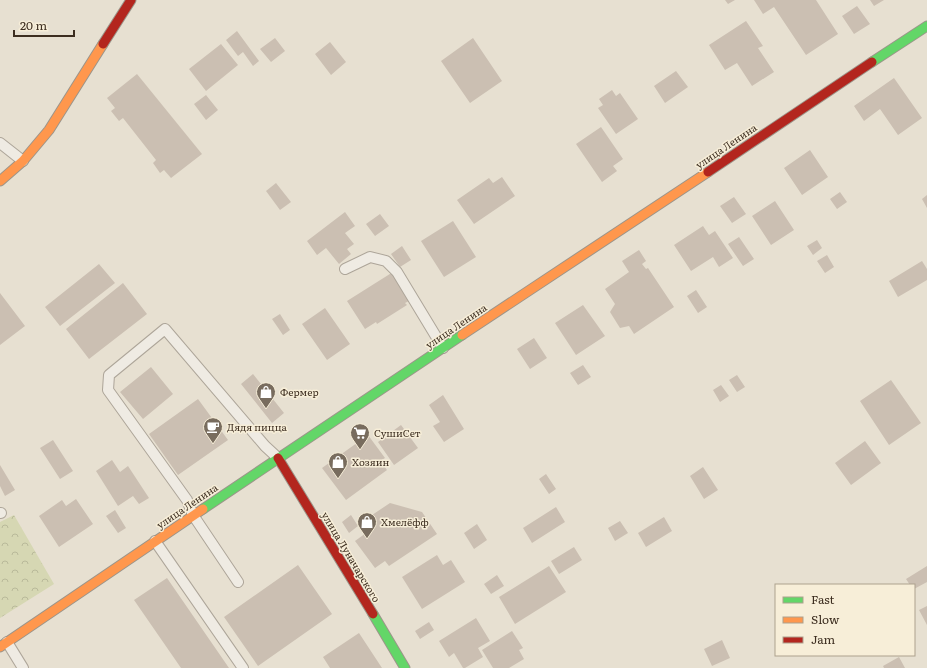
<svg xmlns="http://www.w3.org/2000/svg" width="927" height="668" viewBox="0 0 927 668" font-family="Literata,serif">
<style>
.park{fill:url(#park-crowns)}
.building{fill:#cbbfb2}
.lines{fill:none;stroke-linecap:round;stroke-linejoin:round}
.lane-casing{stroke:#ada599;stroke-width:12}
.fast-casing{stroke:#9c958a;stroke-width:11}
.slow-casing{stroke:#9c958a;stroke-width:11}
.jam-casing{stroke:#9c958a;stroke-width:11}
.lane{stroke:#efebe3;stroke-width:10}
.fast{stroke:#63d668;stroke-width:9}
.slow{stroke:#ff974d;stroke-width:9}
.jam{stroke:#b3261e;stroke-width:9}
.labels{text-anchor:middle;stroke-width:3;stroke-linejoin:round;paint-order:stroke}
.street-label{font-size:10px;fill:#3d2e20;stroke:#f7eed8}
.poi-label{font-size:10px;fill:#3d2e20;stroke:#f7eed8;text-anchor:start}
</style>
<defs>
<pattern id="park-crowns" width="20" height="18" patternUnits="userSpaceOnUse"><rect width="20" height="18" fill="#d6d7b3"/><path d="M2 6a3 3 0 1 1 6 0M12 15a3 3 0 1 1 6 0" fill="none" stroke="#b9b99a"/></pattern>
</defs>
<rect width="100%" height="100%" fill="#e7e0d1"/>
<path class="park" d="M14 515 54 584 0 618V522Z"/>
<path class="building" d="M725 0H735L728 4Z
M754 0H816L838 34 806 55 774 7 763 14Z
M870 0H884L874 6Z
M857 6 870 24 854 34 842 16Z
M746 21 763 46 758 48 774 72 752 86 737 63 725 70 709 45Z
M237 31 259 61 253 66 243 52 238 56 226 40Z
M275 38 285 51 271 62 260 49Z
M473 38 502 81 470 103 441 61Z
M330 42 346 62 331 75 315 54Z
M221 44 238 65 206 91 189 69Z
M676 71 688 87 665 103 654 86Z
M137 74 202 154 171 178 164 170 160 173 153 163 156 160 123 118 119 121 111 111 115 108 107 98Z
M894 78 922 118 898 135 880 109 864 121 854 106Z
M612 90 616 96 620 93 638 119 616 134 598 108 603 105 599 99Z
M206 95 218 110 206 120 194 104Z
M601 127 623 159 613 166 617 171 602 182 576 144Z
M810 150 828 177 802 195 784 168Z
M502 177 515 196 474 224 457 200 489 178 493 183Z
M276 183 291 202 280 210 266 191Z
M840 192 847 202 837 209 830 199Z
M927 195V208L922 199Z
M734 197 746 214 732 223 720 206Z
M775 201 794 230 771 245 752 216Z
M345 212 355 226 345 233 354 244 347 249 351 254 339 264 326 248 317 255 307 241Z
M380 214 389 226 375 236 366 224Z
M453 221 476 257 444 277 421 241Z
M703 226 709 235 715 231 733 258 719 267 713 257 691 271 674 245Z
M739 237 754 259 743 266 728 244Z
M817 240 822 248 813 255 807 246Z
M402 246 411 260 400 267 391 254Z
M639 250 646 261 642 264 646 269 648 268 674 307 634 334 629 326 620 328 610 312 615 304 605 289 629 272 622 261Z
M827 255 834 267 825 273 817 261Z
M922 261 927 269V280L898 297 889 281Z
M99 264 115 283 60 326 45 307Z
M393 272 411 300 405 303 407 305 377 324 376 322 365 329 347 301Z
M123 283 147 314 89 359 66 329Z
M696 290 707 307 698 313 687 296Z
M0 293 25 326 0 345Z
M583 305 605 336 576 355 555 323Z
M325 308 350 344 327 360 302 324Z
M280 314 290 330 283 335 272 319Z
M534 338 547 358 530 369 517 349Z
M583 365 591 377 578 385 570 373Z
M151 367 173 394 143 419 120 392Z
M253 374 284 413 272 423 241 384Z
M737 375 745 387 737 392 729 380Z
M891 380 921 423 889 445 860 401Z
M721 385 729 396 720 402 713 390Z
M443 395 464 429 444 442 433 426 440 422 429 405Z
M198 399 228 440 178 475 149 434Z
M401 425 418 448 394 465 378 442Z
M368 435 385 458 380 461 387 470 346 500 322 468Z
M53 440 73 471 60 479 40 448Z
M865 441 881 463 851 485 835 463Z
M112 460 120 472 128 466 149 498 139 504 133 496 118 506 96 471Z
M0 465 15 490 5 496 0 486Z
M703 467 718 490 704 499 690 476Z
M546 474 556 489 549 494 539 479Z
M76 499 93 524 59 547 39 516 62 500 66 506Z
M390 503 422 512 437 534 389 566 385 561 375 568 355 541 366 533 360 523Z
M556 507 565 522 532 543 523 528Z
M115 510 126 528 118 533 106 516Z
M351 515 358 526 349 533 342 522Z
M664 517 672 531 646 547 638 533Z
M620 521 628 533 615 541 608 528Z
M477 524 487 540 474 549 464 533Z
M574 547 582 560 559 574 551 561Z
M437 555 443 565 451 560 465 582 422 609 402 577Z
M298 565 332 614 258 666 224 617Z
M549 566 566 592 515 624 499 597Z
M927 566V582L914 589V585H910L906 579Z
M497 575 504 586 491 594 484 584Z
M167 578 229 668H181L134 600Z
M927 606V625L919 610Z
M476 618 490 641 478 648 483 657 465 668H463L454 653 449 657 439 641Z
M429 622 434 630 420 639 415 631Z
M512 631 523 648 519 650 524 659 509 668H493L482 650Z
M359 633 382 668H330L323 657Z
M722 640 730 658 712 666 704 649Z
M899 657 905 668H884L883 666Z"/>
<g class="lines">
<g class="lane-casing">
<path id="lane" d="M0 143 23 161
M345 269 370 257 386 261 397 272 443 348
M0 513H1
M155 541 243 668
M238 582 193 515 187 500 108 390 109 375 165 329 265 446 278 458
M7 642 23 668"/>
</g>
<g class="fast-casing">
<path id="fast" d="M872 62 927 26
M203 509 462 335
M373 614 405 668"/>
</g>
<g class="slow-casing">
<path id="slow" d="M0 181 23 161 49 130 103 44
M462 335 708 172
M0 647 203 509"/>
</g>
<g class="jam-casing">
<path id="jam" d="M103 44 131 0
M708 172 872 62
M278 458 373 614"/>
</g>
<use href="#lane" class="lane"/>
<use href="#fast" class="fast"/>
<use href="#slow" class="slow"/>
<use href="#jam" class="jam"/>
</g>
<defs>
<g id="shop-pin" transform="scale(1)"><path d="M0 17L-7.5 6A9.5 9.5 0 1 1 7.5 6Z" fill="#786c5e" stroke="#f7eed8"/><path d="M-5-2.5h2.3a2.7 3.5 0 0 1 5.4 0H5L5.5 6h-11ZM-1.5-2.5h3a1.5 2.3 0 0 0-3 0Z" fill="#fff"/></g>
<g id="cafe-pin" transform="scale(1)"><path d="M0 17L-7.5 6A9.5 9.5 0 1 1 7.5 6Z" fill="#786c5e" stroke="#f7eed8"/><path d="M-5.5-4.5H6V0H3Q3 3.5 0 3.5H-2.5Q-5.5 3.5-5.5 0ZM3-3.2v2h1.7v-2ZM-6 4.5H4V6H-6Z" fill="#fff"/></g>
<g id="supermarket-pin" transform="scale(1)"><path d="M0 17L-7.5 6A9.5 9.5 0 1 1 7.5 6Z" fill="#786c5e" stroke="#f7eed8"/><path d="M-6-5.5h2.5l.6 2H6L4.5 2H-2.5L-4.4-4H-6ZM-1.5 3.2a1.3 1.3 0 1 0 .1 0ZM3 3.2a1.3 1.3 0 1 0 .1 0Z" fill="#fff"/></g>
</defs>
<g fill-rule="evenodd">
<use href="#shop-pin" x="266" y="392"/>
<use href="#cafe-pin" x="213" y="427"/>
<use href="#supermarket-pin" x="360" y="433"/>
<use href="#shop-pin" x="338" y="462"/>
<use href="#shop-pin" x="367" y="522"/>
</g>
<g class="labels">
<g class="street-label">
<text transform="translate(726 146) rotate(-34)" y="4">улица Ленина</text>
<text transform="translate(456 326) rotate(-34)" y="4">улица Ленина</text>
<text transform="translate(187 506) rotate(-34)" y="4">улица Ленина</text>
<text transform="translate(351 557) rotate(59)" y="4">улица Луначарского</text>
</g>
<g class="poi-label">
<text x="280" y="396">Фермер</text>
<text x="227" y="431">Дядя пицца</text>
<text x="374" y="437">СушиСет</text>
<text x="352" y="466">Хозяин</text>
<text x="381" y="526">Хмелёфф</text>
</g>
</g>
<rect x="775" y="584" width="140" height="72" fill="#f7eed8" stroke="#ada18e"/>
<rect x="783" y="597" width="20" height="6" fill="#63d668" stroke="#ada18e"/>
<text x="811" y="604" font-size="12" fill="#3d2e20">Fast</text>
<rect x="783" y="617" width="20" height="6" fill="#ff974d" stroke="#ada18e"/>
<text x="811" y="624" font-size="12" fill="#3d2e20">Slow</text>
<rect x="783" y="637" width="20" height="6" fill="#b3261e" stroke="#ada18e"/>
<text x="811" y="644" font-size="12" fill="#3d2e20">Jam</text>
<path d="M14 30v6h60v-6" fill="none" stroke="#3d2e20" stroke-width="2"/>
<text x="20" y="30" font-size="12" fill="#3d2e20" stroke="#f7eed8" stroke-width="3" paint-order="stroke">20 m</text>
</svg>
